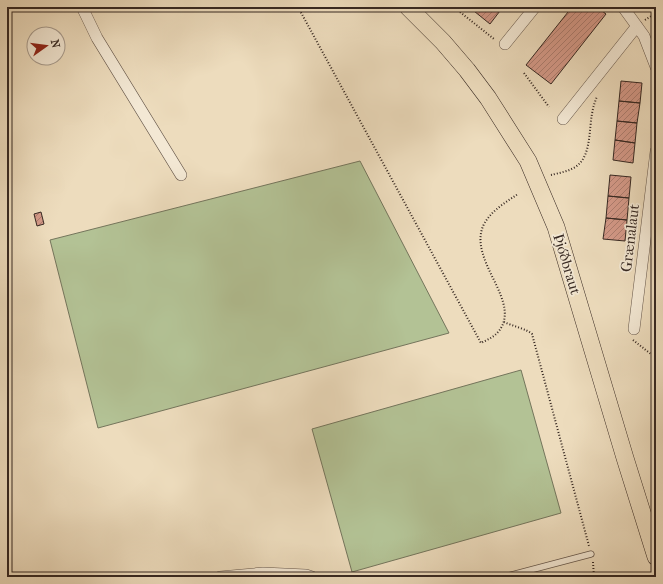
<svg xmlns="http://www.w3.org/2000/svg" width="663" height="584" viewBox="0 0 663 584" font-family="'IM FELL French Canon',serif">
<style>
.green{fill:#b3c295;stroke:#74755c}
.building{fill:url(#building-hatch);stroke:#362822}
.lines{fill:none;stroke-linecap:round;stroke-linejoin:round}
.service-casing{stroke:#645549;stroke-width:7}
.minor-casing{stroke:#645549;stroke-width:12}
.primary-casing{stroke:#362822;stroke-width:18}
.path{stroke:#362822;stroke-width:2;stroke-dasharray:1 2;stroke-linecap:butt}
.service{stroke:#f3e8d4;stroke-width:5.5}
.minor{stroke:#f3e8d4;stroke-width:11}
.primary{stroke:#eddcbd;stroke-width:17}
.labels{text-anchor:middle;stroke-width:3.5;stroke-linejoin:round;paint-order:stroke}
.street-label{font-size:15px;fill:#362822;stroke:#f3e8d4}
</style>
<defs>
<pattern id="building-hatch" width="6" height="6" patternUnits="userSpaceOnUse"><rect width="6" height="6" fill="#d49988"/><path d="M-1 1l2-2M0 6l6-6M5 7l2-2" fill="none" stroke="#ad7d6f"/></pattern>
</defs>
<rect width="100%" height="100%" fill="#eddcbd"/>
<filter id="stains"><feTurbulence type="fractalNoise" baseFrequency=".005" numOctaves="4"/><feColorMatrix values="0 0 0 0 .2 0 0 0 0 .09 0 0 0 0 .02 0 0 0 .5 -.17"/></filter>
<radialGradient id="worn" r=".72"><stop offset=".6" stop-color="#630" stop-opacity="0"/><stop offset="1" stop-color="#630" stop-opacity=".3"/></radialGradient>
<path class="green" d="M360 161 449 333 98 428 50 240Z
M521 370 561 513 352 572 312 429Z"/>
<path class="building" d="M469 7H503L490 24Z
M572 7H597L606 14 551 84 526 65Z
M621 81 642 83 640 103 619 101Z
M619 101 640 103 637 123 617 121Z
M617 121 637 123 635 143 615 140Z
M615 140 635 143 633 163 613 160Z
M610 175 631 177 629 198 608 196Z
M608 196 629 198 627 220 606 218Z
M41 212 44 224 37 226 34 214Z
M606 218 627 220 625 241 603 239Z"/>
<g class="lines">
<g class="service-casing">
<path id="service" d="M504 577 591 554"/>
</g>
<g class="minor-casing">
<path id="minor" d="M82 7 97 38 181 175
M623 7 644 36 656 67
M505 44 535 7
M563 119 637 26
M634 329 656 151
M220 577 263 573 306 575 312 577"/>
</g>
<g class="primary-casing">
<path id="primary" d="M408 7 443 42 467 70 488 98 528 161 556 227 625 458 656 557"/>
</g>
<path class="path" d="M298 7 481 343C487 340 494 337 498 332 524 302 466 260 484 224 491 211 506 202 518 194
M460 12 494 39
M645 20 656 13
M524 73 549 107
M551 175C559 173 571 171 578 165 591 154 589 129 592 114 593 107 595 102 597 96
M504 322C512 326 527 329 532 334L589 546
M633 340 656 358
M593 562 594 577"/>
<use href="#service" class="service"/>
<use href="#minor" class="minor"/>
<use href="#primary" class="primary"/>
</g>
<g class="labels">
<g class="street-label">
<text transform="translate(630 238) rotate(-83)" y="5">Grænalaut</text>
<text transform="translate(567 264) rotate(73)" y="5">Þjóðbraut</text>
</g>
</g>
<rect width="663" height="584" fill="none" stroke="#eddcbd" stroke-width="24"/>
<rect x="8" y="8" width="647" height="568" fill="none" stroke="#362822" stroke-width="2"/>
<rect x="12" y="12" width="639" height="560" fill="none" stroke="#362822"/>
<g transform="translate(46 46) rotate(76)"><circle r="19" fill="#f3e8d4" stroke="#a79b8d"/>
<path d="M0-3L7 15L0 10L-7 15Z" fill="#8f2418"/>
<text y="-6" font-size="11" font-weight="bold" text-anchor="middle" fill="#362822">N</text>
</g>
<rect width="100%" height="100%" filter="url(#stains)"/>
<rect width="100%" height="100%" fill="url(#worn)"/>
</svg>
